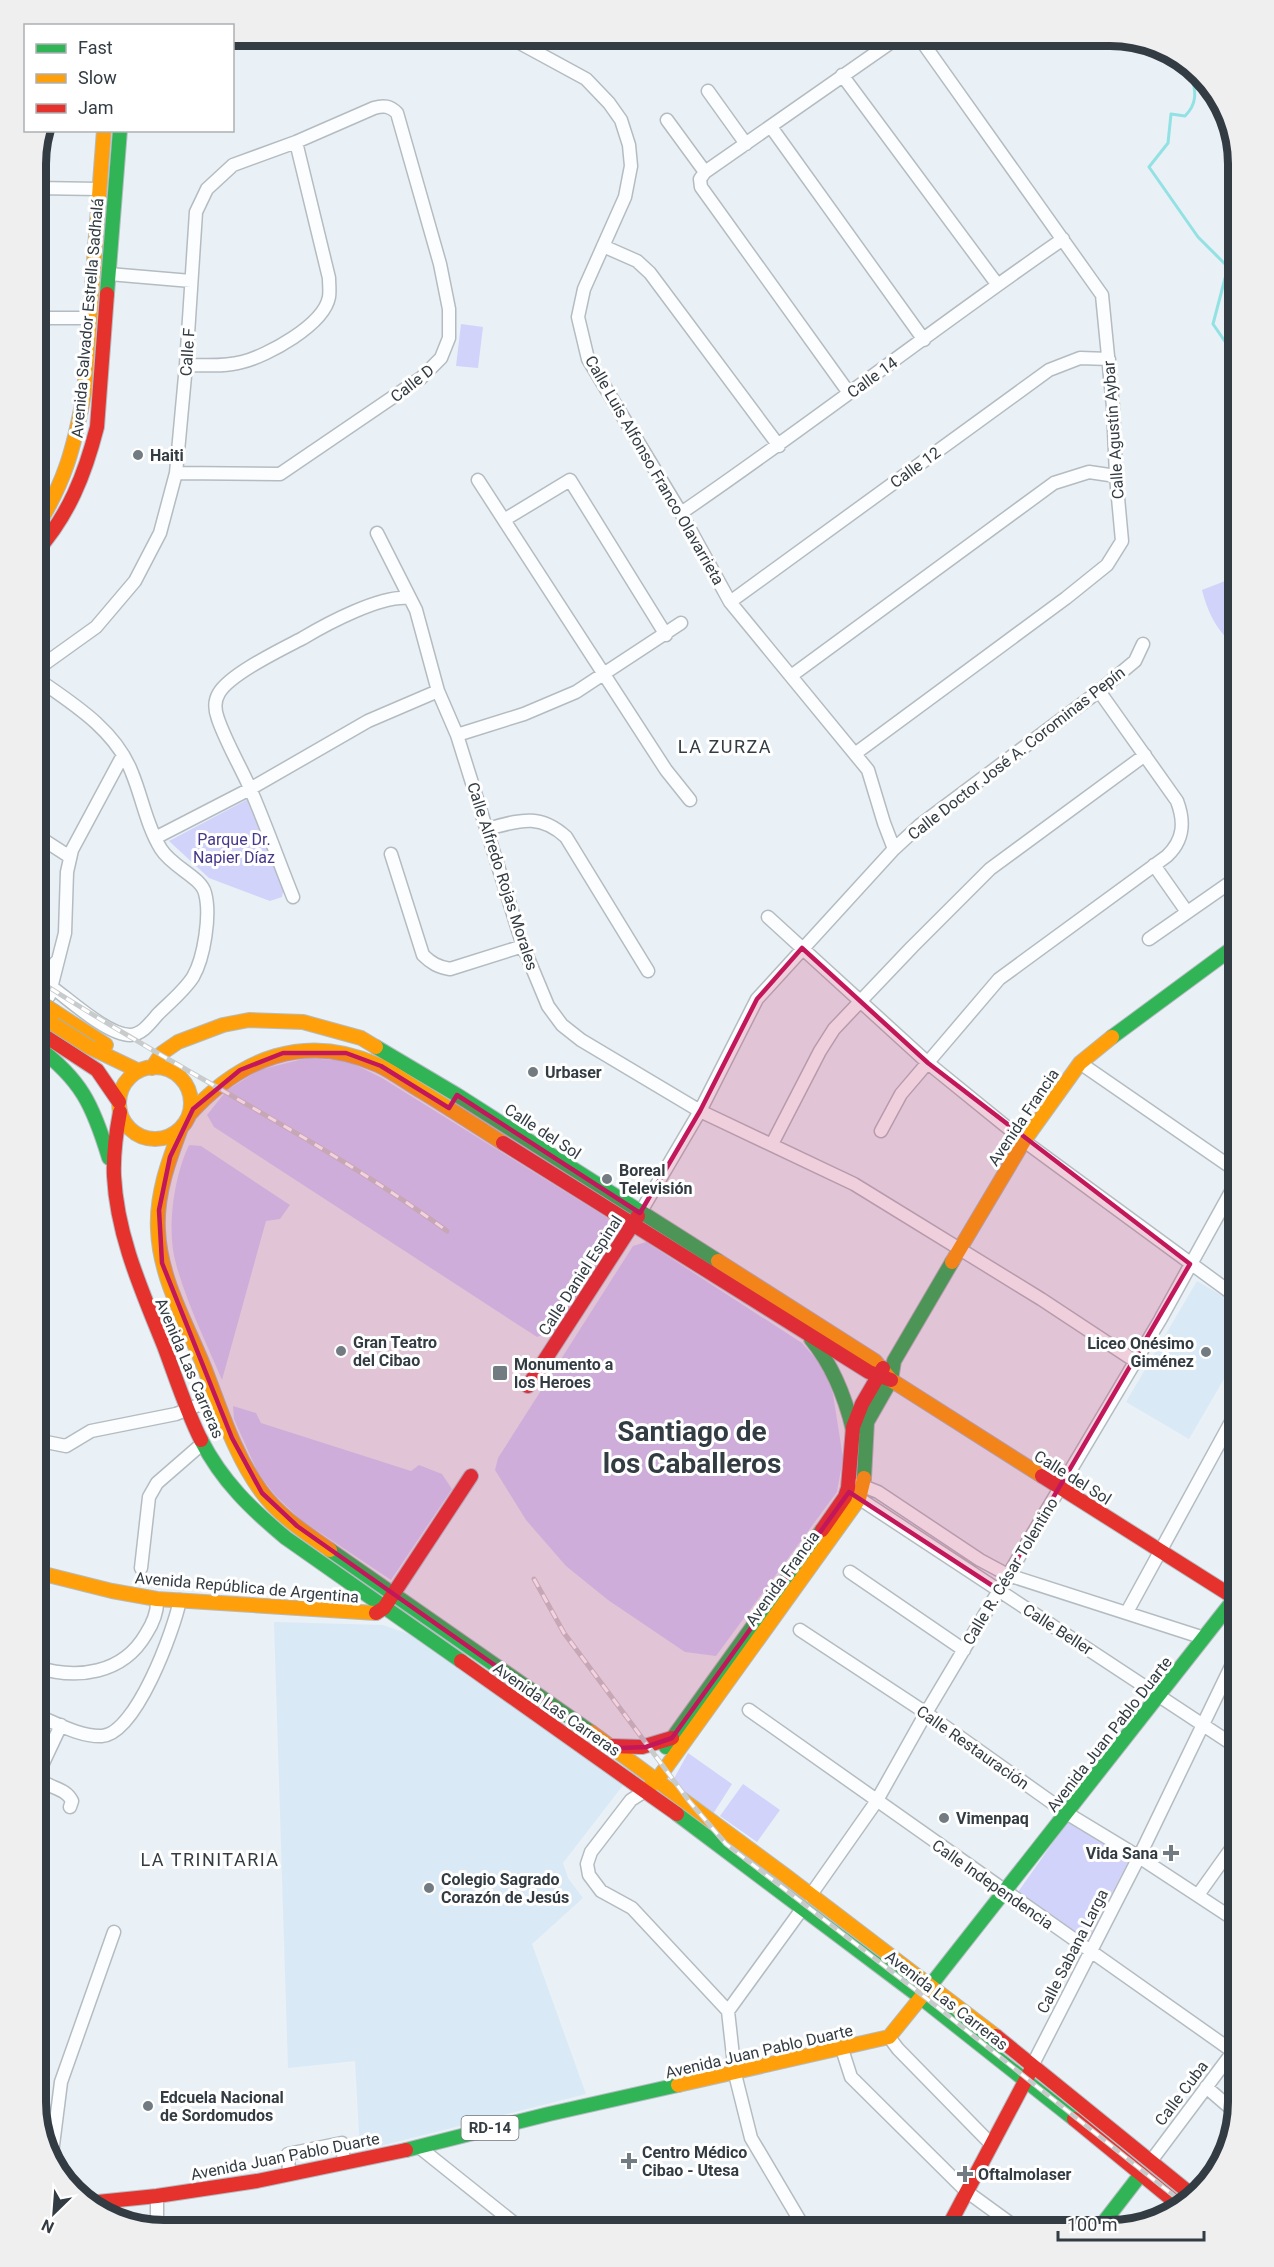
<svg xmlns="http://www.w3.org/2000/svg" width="1274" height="2267" viewBox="0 0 1274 2267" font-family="Roboto,sans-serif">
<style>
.built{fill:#dae9f6}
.green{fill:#d2d3fa}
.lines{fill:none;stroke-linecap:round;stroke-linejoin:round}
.stream{stroke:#92e2e4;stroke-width:3}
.street-casing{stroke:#b4bcc2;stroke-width:15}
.fast-casing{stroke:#b4bcc2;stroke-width:16}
.slow-casing{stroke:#b4bcc2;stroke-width:16}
.jam-casing{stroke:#b4bcc2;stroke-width:16}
.street{stroke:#fcfdfe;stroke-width:12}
.fast{stroke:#30b455;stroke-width:14}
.slow{stroke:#ff9f0a;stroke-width:14}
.jam{stroke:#e5322d;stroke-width:14}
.rail-casing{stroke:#c8cbcc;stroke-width:5}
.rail{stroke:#fff;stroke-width:3;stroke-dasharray:9;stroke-linecap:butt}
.slow-bridge-casing{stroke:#a0b6be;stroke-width:16;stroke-linecap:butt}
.slow-bridge{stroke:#ff9f0a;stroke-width:14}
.marked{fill:#c2185b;fill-opacity:0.2;stroke:#c2185b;stroke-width:4.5;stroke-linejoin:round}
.poi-dot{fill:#737b82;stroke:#fff;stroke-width:2}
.labels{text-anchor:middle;stroke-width:6;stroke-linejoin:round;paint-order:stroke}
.shield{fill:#fff;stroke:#70767b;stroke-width:1.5}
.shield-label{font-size:15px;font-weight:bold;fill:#333c43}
.street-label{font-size:16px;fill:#333c43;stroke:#fff}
.poi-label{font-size:16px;font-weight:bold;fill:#333c43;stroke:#fff;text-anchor:start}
.park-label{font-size:16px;fill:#46388a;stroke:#fff}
.neighbourhood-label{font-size:18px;letter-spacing:1.5px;fill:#333c43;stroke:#fff}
.town-label{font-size:28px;font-weight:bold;fill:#333c43;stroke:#fff}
.rim{fill:none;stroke:#333c43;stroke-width:8}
</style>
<rect width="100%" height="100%" fill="#e9f0f6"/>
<path class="built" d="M1197 1281 1238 1305V1355L1189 1439 1126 1402Z
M274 1622 383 1625 409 1634 624 1784 563 1863 568 1878 583 1898 532 1944 586 2094 360 2151 355 2061 288 2068Z"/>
<path class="green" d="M461 324 483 327 478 368 456 366Z
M1238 576V650C1218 631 1209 617 1202 590Z
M250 798 287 874 282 897 270 901 209 878 169 841Z
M307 1058 348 1061 382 1078 614 1222 615 1237 554 1331 537 1337 214 1127 207 1115 227 1090 259 1070Z
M189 1145 201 1146 290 1205 280 1219 266 1221 222 1380C206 1342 187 1304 176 1264 166 1230 174 1176 189 1145Z
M646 1242 802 1343 823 1367 833 1394 843 1458 837 1492 716 1656 685 1652 608 1600 566 1566 526 1520 495 1470 498 1458 633 1246Z
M233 1406 256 1413 261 1423 411 1471 419 1465 442 1474 452 1489 391 1580 301 1520 275 1495 258 1473 234 1419Z
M688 1753 732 1784 713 1814 671 1784Z
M743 1784 780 1810 757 1842 720 1816Z
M1068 1821 1129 1860 1087 1942 1018 1892Z"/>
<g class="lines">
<path class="stream" d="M1191 69C1194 88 1200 101 1185 116L1171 114 1168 143 1149 167 1198 237 1228 267 1213 324 1235 356"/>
<g class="street-casing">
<path id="street" d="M507 36 586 79 609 103 621 120 629 145 631 166 625 197 584 289 578 317 588 359 681 513 730 602 868 770 884 823 894 849
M842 75 997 284
M708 91 746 144
M667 120 705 172
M771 127 924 340
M36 188 99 189
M603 246 637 261 650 273 779 446
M109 274 191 281
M36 318H90
M186 365C205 365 224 367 242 362 267 356 324 325 329 297 330 291 329 284 329 278L296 142
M849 393 701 187 700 179 705 172 900 36
M478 480 666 770 690 800
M681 513C810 425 934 328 1063 239
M504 520 570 480 666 635
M377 533 416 610 438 691 457 735 523 946 548 1006 562 1025 581 1040 700 1111 854 1184 1041 1299 1135 1361
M730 602 1049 370 1080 358 1109 359
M36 670 96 627 135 581 160 533 176 473 186 365 196 212 207 189 233 165 296 142 374 108C384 105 390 106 397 113L440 264 449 309V338L441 358 421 378 280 474 176 473
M791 676 1054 483 1089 472 1116 476
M36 678C72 703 116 730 132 773 142 797 147 827 161 849 172 867 201 877 205 893 211 915 204 958 193 977 184 991 169 1003 158 1014 151 1022 142 1035 130 1035 108 1035 71 1001 53 988
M457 735 524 714 576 692 681 623
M856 753 1066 598 1107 565 1122 541 1116 476 1113 407 1102 295 918 36
M487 829C518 821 539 812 566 837L648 971
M36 835 70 857
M155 838 250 789 368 721 438 691
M391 854 423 955C431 963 438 967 450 969L523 946
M1154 865 1187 912
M293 897C278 860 265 822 249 786 239 764 226 742 218 719 215 711 214 701 219 693 230 674 282 649 303 638 328 623 381 595 409 598
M768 917 928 1063 1024 1141 1238 1298
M1149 939 1238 877
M36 988 56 962
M49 996 65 933 67 872 72 850 123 755
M1080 1063 1238 1172
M881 1131 901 1094 999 979 1167 856C1184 840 1185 822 1177 801L1099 691
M772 1144 820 1051 834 1029 912 947 990 869 1145 755
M640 1213 700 1111 757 999 894 849 920 825 1099 691 1135 661 1143 644
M36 1440 66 1446 91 1431 176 1414 216 1398
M854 1485 863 1486 878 1492 980 1560 1008 1575 1204 1638
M854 1495 1238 1748
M141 1568 149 1497 157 1483 203 1443
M850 1572 964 1650
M1127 1612 1238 1409
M800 1630 926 1713 1068 1814 1139 1857 1238 1922
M36 1667C77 1680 123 1674 146 1634 153 1623 158 1612 157 1599
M749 1710 1238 2055
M36 1715C56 1723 80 1737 102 1736 136 1734 174 1630 180 1600
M61 1725 37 1776C46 1789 65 1786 72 1801L70 1807
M645 1791 631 1800 591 1852 587 1864 589 1875 601 1891 632 1908 728 2011 735 2074 751 2138 806 2231
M1198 1895 1238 1839
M810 1896 876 1802 926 1713 1160 1320 1238 1179
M728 2011 802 1909
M889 2037 898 2049 991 2144
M842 2049 851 2077 966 2191 1021 2231
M1032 2066 1139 1857 1238 1652
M1206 2087 1235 2112
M419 2147 524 2231
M51 2161 61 2082 114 1932
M1151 2161 1238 2045
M289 2173 288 2154 342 2143 344 2163
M157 2231V2196"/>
</g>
<g class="fast-casing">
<path id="fast" d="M107 294 120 130
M1112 1037 1238 944
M36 1046C81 1079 93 1105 109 1158
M376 1047 457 1095 718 1261
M811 1339C833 1366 845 1396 853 1430
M201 1440C222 1481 251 1509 286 1538L461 1661
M864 1478 867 1422 891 1380 894 1361 952 1262
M330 1550 591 1732
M666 1747 822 1530
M677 1814 915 1993 1074 2119
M930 1986 1235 1598
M406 2150 549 2114 678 2085
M1097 2231 1141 2174"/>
</g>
<g class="slow-casing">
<path id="slow" d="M36 528C65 482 74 448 84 394L104 130
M55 1012 106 1045
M91 1048 139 1071
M119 1103a36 36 0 1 1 72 0a36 36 0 1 1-72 0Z
M152 1068 162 1053 178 1042 223 1025 249 1020 303 1022 361 1038 376 1047
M189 1115C240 1058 305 1032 378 1065 393 1072 407 1083 421 1091 449 1108 476 1126 503 1143
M181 1128C169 1160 156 1194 158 1230 160 1279 186 1322 204 1367 221 1410 234 1454 261 1491 279 1516 306 1533 330 1550
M718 1261 875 1361 891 1380 1042 1476
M952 1262 1024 1141 1080 1063 1112 1037
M36 1572 112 1591 157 1599 376 1613
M591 1732 786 1876 996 2036
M647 1789 657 1780 859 1499 864 1478
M678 2085 889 2037 927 1990"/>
</g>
<g class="jam-casing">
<path id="jam" d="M36 552C69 515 85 474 97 427L107 294
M36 1030 97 1070 119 1102
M120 1112C116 1133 113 1154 114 1176 117 1236 142 1291 164 1346 176 1378 186 1410 201 1440
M503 1143 869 1372 891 1380
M528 1386 638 1216
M1042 1476 1238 1600
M822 1530 845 1497 848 1488 853 1427 862 1404 883 1368
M376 1613 384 1608 471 1476
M461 1661 677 1814
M610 1746 642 1747 672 1738
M996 2036 1192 2195
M1074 2119 1180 2206
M88 2203 157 2196 257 2181 406 2150
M946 2231 1031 2070"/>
</g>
<use href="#street" class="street"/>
<use href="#fast" class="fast"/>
<use href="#slow" class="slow"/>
<use href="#jam" class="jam"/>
<g class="rail-casing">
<path id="rail" d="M36 979C171 1067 317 1136 447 1231
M534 1579 564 1633 689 1801 726 1844 926 1998 1183 2203"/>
</g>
<use href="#rail" class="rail"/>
<g class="slow-bridge-casing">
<path id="slow-bridge" d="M36 1000 55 1012
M36 1013 91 1048"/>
</g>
<use href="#slow-bridge" class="slow-bridge"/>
</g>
<path class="marked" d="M802 948 928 1063 1190 1264 999 1590 849 1492 672 1738 646 1747 622 1748 608 1745 297 1526 262 1493 232 1438 162 1263 159 1210 170 1157 193 1109 240 1070 283 1053H346L381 1066 449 1108 457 1095 640 1213 700 1111 757 999Z"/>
<g class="poi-dot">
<circle cx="138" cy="455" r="6"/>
<circle cx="533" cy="1072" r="6"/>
<circle cx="607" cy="1179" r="6"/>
<circle cx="341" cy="1351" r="6"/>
<circle cx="1206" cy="1352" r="6"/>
<rect x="492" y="1365" width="16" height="16" rx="3"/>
<circle cx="944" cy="1818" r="6"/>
<path d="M1168 1844h6v6h6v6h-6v6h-6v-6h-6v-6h6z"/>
<circle cx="429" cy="1888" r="6"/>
<circle cx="148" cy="2106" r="6"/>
<path d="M626 2152h6v6h6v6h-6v6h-6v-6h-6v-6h6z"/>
<path d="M962 2165h6v6h6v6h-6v6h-6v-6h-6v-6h6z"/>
</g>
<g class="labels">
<rect class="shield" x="461.5" y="2116" width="57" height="24" rx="4.5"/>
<g class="shield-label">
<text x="490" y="2133">RD-14</text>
</g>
<g class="street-label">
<text transform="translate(87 318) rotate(-85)" y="6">Avenida Salvador Estrella Sadhalá</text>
<text transform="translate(187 352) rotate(-86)" y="6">Calle F</text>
<text transform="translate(872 377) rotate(-36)" y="6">Calle 14</text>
<text transform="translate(412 383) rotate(-38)" y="6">Calle D</text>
<text transform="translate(1113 430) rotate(-94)" y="6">Calle Agustín Aybar</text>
<text transform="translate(915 467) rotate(-36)" y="6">Calle 12</text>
<text transform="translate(655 470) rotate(60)" y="6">Calle Luis Alfonso Franco Olavarrieta</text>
<text transform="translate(1016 753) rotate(-38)" y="6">Calle Doctor José A. Corominas Pepín</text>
<text transform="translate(503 876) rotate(72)" y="6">Calle Alfredo Rojas Morales</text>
<text transform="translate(1023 1117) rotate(-56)" y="6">Avenida Francia</text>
<text transform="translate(543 1131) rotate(33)" y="6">Calle del Sol</text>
<text transform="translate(580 1275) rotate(-57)" y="6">Calle Daniel Espinal</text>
<text transform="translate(190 1368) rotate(67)" y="6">Avenida Las Carreras</text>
<text transform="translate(1073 1477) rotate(32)" y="6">Calle del Sol</text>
<text transform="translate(1010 1571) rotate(-59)" y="6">Calle R. César Tolentino</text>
<text transform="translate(782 1578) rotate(-54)" y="6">Avenida Francia</text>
<text transform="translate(247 1587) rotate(5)" y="6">Avenida República de Argentina</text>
<text transform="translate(1058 1629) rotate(33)" y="6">Calle Beller</text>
<text transform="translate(557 1709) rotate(35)" y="6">Avenida Las Carreras</text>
<text transform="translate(1109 1734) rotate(-52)" y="6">Avenida Juan Pablo Duarte</text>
<text transform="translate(973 1747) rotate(35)" y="6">Calle Restauración</text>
<text transform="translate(993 1884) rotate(35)" y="6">Calle Independencia</text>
<text transform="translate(1072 1951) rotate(-63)" y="6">Calle Sabana Larga</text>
<text transform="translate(947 2000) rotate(38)" y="6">Avenida Las Carreras</text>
<text transform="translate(759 2051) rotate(-13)" y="6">Avenida Juan Pablo Duarte</text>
<text transform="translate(1181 2093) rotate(-53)" y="6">Calle Cuba</text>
<text transform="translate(285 2156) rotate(-11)" y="6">Avenida Juan Pablo Duarte</text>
</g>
<g class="poi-label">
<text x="150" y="461">Haiti</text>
<text x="545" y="1078">Urbaser</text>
<text x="619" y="1176">Boreal<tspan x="619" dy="18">Televisión</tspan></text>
<text x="353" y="1348">Gran Teatro<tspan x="353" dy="18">del Cibao</tspan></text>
<text x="1194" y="1349" text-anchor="end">Liceo Onésimo<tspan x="1194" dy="18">Giménez</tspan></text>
<text x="514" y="1370">Monumento a<tspan x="514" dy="18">los Heroes</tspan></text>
<text x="956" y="1824">Vimenpaq</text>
<text x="1158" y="1859" text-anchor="end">Vida Sana</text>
<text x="441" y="1885">Colegio Sagrado<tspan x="441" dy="18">Corazón de Jesús</tspan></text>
<text x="160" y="2103">Edcuela Nacional<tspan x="160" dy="18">de Sordomudos</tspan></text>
<text x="642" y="2158">Centro Médico<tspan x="642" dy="18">Cibao - Utesa</tspan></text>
<text x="978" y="2180">Oftalmolaser</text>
</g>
<g class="park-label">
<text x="234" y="845">Parque Dr.<tspan x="234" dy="18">Napier Díaz</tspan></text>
</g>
<g class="neighbourhood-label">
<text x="725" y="753">LA ZURZA</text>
<text x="210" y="1866">LA TRINITARIA</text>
</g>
<g class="town-label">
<text x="692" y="1441">Santiago de<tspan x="692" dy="32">los Caballeros</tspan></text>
</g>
</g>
<path d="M0 0H1274V2267H0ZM164 46H1110A118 118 0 0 1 1228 164V2102A118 118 0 0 1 1110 2220H164A118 118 0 0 1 46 2102V164A118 118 0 0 1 164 46Z" fill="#efeff0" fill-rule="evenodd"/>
<path class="rim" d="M164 46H1110A118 118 0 0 1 1228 164V2102A118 118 0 0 1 1110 2220H164A118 118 0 0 1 46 2102V164A118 118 0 0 1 164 46Z"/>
<rect x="24" y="24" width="210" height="108" fill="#ffffff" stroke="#adb1b4" stroke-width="1.5"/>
<rect x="36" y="44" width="30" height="9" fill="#30b455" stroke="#adb1b4" stroke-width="1.5"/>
<text x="78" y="54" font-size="18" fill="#333c43">Fast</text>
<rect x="36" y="74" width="30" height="9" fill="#ff9f0a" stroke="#adb1b4" stroke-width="1.5"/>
<text x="78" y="84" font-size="18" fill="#333c43">Slow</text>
<rect x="36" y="104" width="30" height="9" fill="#e5322d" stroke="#adb1b4" stroke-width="1.5"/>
<text x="78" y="114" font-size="18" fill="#333c43">Jam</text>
<g transform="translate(54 2213) rotate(205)" stroke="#ffffff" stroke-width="4.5" paint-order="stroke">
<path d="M0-4.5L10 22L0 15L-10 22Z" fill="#333c43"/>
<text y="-9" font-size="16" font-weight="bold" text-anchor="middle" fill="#333c43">N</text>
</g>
<path d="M1058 2231v9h146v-9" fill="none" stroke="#333c43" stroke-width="3"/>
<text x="1067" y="2231" font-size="18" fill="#333c43" stroke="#ffffff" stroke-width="4.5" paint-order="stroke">100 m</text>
</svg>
